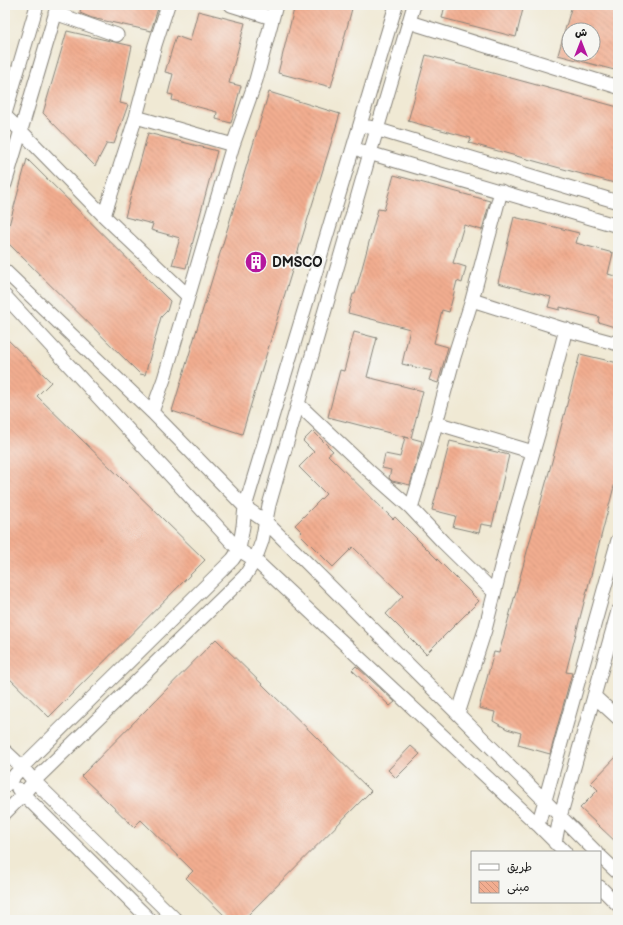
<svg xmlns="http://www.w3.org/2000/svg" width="623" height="925" viewBox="0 0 623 925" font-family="'Balsamiq Sans','Playpen Sans Arabic',sans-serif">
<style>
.building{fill:url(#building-back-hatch);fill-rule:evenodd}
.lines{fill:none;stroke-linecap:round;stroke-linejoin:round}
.minor-casing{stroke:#868278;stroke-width:15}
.minor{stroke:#fff;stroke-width:13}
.labels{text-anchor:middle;stroke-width:4;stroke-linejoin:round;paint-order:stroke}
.poi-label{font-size:14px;font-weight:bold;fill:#1c1c1c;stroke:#f6f6f2;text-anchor:start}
</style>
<defs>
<pattern id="building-back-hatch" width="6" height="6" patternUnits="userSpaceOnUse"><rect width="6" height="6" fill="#f2ad90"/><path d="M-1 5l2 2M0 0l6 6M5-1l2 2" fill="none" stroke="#cf947c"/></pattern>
</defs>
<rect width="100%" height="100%" fill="#f6f6f2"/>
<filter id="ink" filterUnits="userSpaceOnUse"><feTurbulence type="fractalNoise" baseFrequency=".025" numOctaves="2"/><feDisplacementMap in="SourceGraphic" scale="8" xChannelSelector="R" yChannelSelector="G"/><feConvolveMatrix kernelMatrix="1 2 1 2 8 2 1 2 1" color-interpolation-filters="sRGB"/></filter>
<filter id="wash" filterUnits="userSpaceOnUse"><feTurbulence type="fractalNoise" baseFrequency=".012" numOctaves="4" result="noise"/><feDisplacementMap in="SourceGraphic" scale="16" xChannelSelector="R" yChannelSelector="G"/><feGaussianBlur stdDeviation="0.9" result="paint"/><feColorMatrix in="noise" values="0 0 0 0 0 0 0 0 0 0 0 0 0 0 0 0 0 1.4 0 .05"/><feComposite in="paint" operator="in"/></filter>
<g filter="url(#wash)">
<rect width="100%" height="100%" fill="#f0e9d4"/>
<g id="blocks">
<path class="building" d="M81 5H159L151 31 92 18 80 13Z
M295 5H353L331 87 278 73Z
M445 5H524L516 37 442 18Z
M572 5H618V71L558 55ZM569 30H593V54H569Z
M198 11 245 23 229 83 241 86 231 123 216 119 217 112 172 100 173 95 168 94 173 74 165 72 176 36 190 41Z
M67 31 132 46 120 103 128 105 114 144 107 143 95 166 43 113Z
M426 55 618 107V184L469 143 471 138 408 121Z
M269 92 340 114 242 434 172 411Z
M148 133 217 151 186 268 172 265 180 238 151 230 153 224 125 217Z
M27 159 170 301 167 311 161 317 145 375 140 374 5 240Z
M394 175 490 201 482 230 464 225 453 263 466 267 462 283 457 281 449 312 442 310 434 343 448 347 438 383 429 380 432 371 402 364 410 329 348 313 353 294H355L378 209 384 210Z
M514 217 579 233 576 243 613 253 608 274 618 277V328L598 322 599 317 560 307V310L548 307 551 297 498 283Z
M354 332 377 338 367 377 423 391 411 438 422 441 418 457 410 485 392 481 389 478 391 470 382 468 385 454 400 457 405 437 409 438 328 417 340 370 344 371Z
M5 337 51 382 37 396 205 560 49 717 5 674Z
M580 354 618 363V471L566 672 572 673 550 754 518 745 521 733 507 729 493 721 495 712 479 708 494 652 499 653 554 454Z
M313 431 333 451 328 455 393 519 395 517 479 601 426 654 386 614 403 596 353 547 333 567 300 534 302 532 295 525 326 494 299 467 314 452 303 441Z
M450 441 509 455 492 526 481 524 479 533 453 527 456 516 432 510Z
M216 639 371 791 243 920H229L186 878 193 871 141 820 134 827 81 776Z
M356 666 395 702 390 706 352 670Z
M411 746 420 754 396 778 388 770Z
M618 755V844L580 808 598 790 591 783Z"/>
</g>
</g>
<g filter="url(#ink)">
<use href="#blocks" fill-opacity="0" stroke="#868278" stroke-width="1"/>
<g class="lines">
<g class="minor-casing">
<path id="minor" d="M231 5 272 18
M55 13 117 35
M409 22 618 87
M5 114 37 5
M5 116 20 130 104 216 188 296
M136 117 233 145
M369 127 618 202
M362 151 618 226
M5 184 58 5
M104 216 136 117 155 45 168 5
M5 271 152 412 245 507 266 522 596 852
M5 296 239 550 255 560 538 825 565 852
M472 300 566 330 618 344
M298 404 368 470 411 508 443 542 494 592
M152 412 164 379 233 145 256 80 276 5
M436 423 533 452
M411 508 431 442 454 357 472 300 501 191
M594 696 618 718
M458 714 485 630 509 535 538 435 566 329
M5 751 22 767 34 781 176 920
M5 786 22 767 233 559 239 550 243 526 245 507 396 5
M18 789 150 920
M5 813 23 795 34 781 245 576 255 560 262 541 269 505 370 153 414 5
M538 825 618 540
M555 843 560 817 618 611
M600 856 618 873
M600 887 618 905"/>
</g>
<use href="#minor" class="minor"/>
</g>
</g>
<defs>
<g id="building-disc" transform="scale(1.15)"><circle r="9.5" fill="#b5179e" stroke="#f6f6f2"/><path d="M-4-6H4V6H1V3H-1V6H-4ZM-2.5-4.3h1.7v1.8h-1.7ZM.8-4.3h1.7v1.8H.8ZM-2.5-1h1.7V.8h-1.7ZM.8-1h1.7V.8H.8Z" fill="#fff"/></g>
</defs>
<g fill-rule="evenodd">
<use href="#building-disc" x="256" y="262"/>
</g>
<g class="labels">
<g class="poi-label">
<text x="272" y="267">DMSCO</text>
</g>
</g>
<rect width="623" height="925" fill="none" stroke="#f6f6f2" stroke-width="20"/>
<rect x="471" y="851" width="130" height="52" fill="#f6f6f2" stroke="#9f9f9c"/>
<rect x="479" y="864" width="20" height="6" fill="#ffffff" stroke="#9f9f9c"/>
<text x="507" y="871" font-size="12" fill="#1c1c1c">طريق</text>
<rect x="479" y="881" width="20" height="12" fill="url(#building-back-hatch)" stroke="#9f9f9c"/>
<text x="507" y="891" font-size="12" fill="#1c1c1c">مبنى</text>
<g transform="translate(581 42)"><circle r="19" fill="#f6f6f2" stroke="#9f9f9c"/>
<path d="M0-3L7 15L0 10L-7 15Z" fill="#b5179e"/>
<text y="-6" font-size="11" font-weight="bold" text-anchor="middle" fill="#1c1c1c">ش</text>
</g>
</svg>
